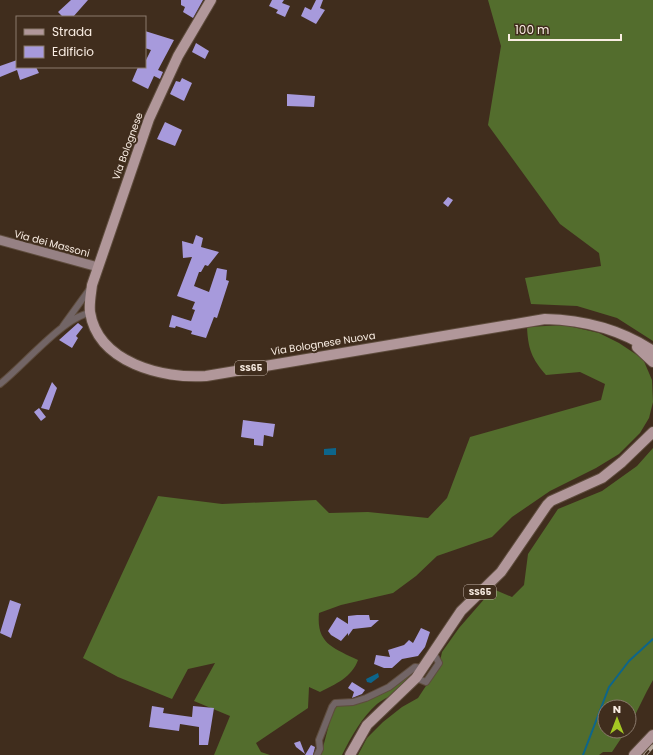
<svg xmlns="http://www.w3.org/2000/svg" width="653" height="755" viewBox="0 0 653 755" font-family="Poppins,sans-serif">
<style>
.forest{fill:#536d2d}
.water{fill:#0d658b}
.lines{fill:none;stroke-linecap:round;stroke-linejoin:round}
.stream{stroke:#0d658b;stroke-width:2}
.building{fill:#a79adc}
.street-casing{stroke:#5e4c3d;stroke-width:8}
.secondary-casing{stroke:#5e4c3d;stroke-width:11}
.primary-casing{stroke:#5e4c3d;stroke-width:12}
.street{stroke:#726566;stroke-width:6}
.secondary{stroke:#968184;stroke-width:9}
.primary{stroke:#b1979a;stroke-width:10}
.rail-casing{stroke:#b5a69a;stroke-width:3.5}
.rail{stroke:#402d1d;stroke-width:2;stroke-dasharray:6;stroke-linecap:butt}
.labels{text-anchor:middle;stroke-width:4;stroke-linejoin:round;paint-order:stroke}
.shield{fill:#402d1d;stroke:#c2b3a8;stroke-width:1}
.shield-label{font-size:9px;font-weight:bold;fill:#f9ede3}
.street-label{font-size:10px;fill:#f9ede3;stroke:#402d1d}
</style>
<rect width="100%" height="100%" fill="#402d1d"/>
<path class="forest" d="M488 0H653V341L617 318 577 306 531 304 525 278 601 266 599 253 560 224 488 125 501 46Z
M564 325 599 333 619 343 643 359 652 380 653 402 649 418 640 433 619 454 596 468 550 491 512 517 492 537 437 556 416 576 393 593 341 605 319 613C316 644 334 648 358 660 352 677 336 684 320 692L309 687 308 708 256 743 261 752 270 755H214L230 716 194 701 215 663 188 669 172 699 118 677 83 658 158 496 222 504 316 500 329 513 368 512 428 518 447 498 470 437 601 400 605 384 580 372 546 375C532 359 528 349 527 327Z
M653 448V680C644 695 638 711 629 726V707H605V731H626L612 752H603L599 755H358L367 738 383 722 402 707 418 698 439 666 442 652 459 628 493 589 512 597 524 585 528 554 558 509 602 491 637 466Z
M413 672C410 689 390 694 377 704 362 717 351 737 342 755H321L333 709 338 705 351 704Z"/>
<path class="water" d="M336 448V455H324V449Z
M378 673 379 677 371 683 367 682 366 679Z"/>
<g class="lines">
<path class="stream" d="M583 755 609 687 629 661 653 639"/>
</g>
<path class="building" d="M71 0H88L73 17H63L58 12Z
M181 0H203L193 18 183 12 185 7 181 5Z
M272 0H284L282 3 290 6 285 17 276 13 278 10 269 6Z
M316 0H323L320 8 325 10 316 24 301 16 305 7 311 10Z
M145 31 174 40 158 70 163 72 160 79 154 76 148 89 132 81 138 67H145V62L151 50 145 48Z
M196 43 209 51 205 59 192 52Z
M17 60V67H36L39 73 20 80 17 70 0 77V66Z
M182 78 192 83 184 101 170 94 176 81 180 82Z
M287 94 315 96 314 107 287 106Z
M165 122 182 130 175 146 157 139Z
M448 197 453 200 448 207 443 203Z
M196 235 203 238 201 247 219 252 208 266 205 265 201 272H199L194 286 209 292 217 268 227 270 226 280 229 281 217 318 214 317 206 338 191 334 192 331 176 326 175 328 169 327 172 315 191 321 195 310 192 309 195 302 177 296 192 257 183 258 182 241 193 244Z
M78 323 83 327 76 336 78 338 72 348 59 340Z
M52 382 57 388 49 410 41 408Z
M39 408 46 417 41 421 34 412Z
M243 420 275 424 273 437 264 435 263 446 254 445V439L241 437Z
M10 600 21 604 11 638 0 633Z
M357 615H369L370 620H379L371 627 353 629 348 636V633L341 641 331 635 328 631 337 617 348 624V616Z
M421 628 430 632 425 647 418 656 402 659 392 668H384L374 664 376 655 390 657 388 650 404 645 409 640 413 643Z
M352 682 365 690 362 694 352 698 354 692 348 688Z
M152 706 164 708 163 713 192 717 193 706 214 708 208 745H199V727L180 724 179 731 149 727Z
M300 741 305 754 296 747 294 743Z
M311 745 315 747 313 755H305Z"/>
<g class="lines">
<g class="street-casing">
<path id="street" d="M63 326 89 290
M0 384C22 367 65 316 90 313
M416 678 426 682 439 663 434 654
M317 755 320 749 319 740 332 707 335 703 353 702 366 698 389 687 415 667 424 668"/>
</g>
<g class="secondary-casing">
<path id="secondary" d="M0 240 98 267"/>
</g>
<g class="primary-casing">
<path id="primary" d="M211 0 178 56 149 119 92 285C91 294 89 303 90 312 98 363 163 379 206 376L545 319C585 320 620 329 653 351
M637 347 653 362
M350 755 367 725 416 678 461 611 501 572 547 505 551 501 602 478 622 462 653 432
M634 755 653 735"/>
</g>
<use href="#street" class="street"/>
<use href="#secondary" class="secondary"/>
<use href="#primary" class="primary"/>
<g class="rail-casing">
<path id="rail" d="M645 755 653 746"/>
</g>
<use href="#rail" class="rail"/>
</g>
<g class="labels">
<g class="shield">
<rect x="235" y="361" width="32" height="14" rx="3"/>
<rect x="464" y="585" width="32" height="14" rx="3"/>
</g>
<g class="shield-label">
<text x="251" y="371">SS65</text>
<text x="480" y="595">SS65</text>
</g>
<g class="street-label">
<text transform="translate(127 146) rotate(-70)" y="4">Via Bolognese</text>
<text transform="translate(52 243) rotate(15)" y="4">Via dei Massoni</text>
<text transform="translate(323 343) rotate(-9)" y="4">Via Bolognese Nuova</text>
</g>
</g>
<rect x="16" y="16" width="130" height="52" fill="#402d1d" stroke="#8a7a6c"/>
<rect x="24" y="29" width="20" height="6" fill="#b1979a" stroke="#8a7a6c"/>
<text x="52" y="36" font-size="12" fill="#f9ede3">Strada</text>
<rect x="24" y="46" width="20" height="12" fill="#a79adc" stroke="#8a7a6c"/>
<text x="52" y="56" font-size="12" fill="#f9ede3">Edificio</text>
<g transform="translate(617 719)"><circle r="19" fill="#402d1d" stroke="#8a7a6c"/>
<path d="M0-3L7 15L0 10L-7 15Z" fill="#a5c823"/>
<text y="-6" font-size="11" font-weight="bold" text-anchor="middle" fill="#f9ede3">N</text>
</g>
<path d="M509 34v6h112v-6" fill="none" stroke="#f9ede3" stroke-width="2"/>
<text x="515" y="34" font-size="12" fill="#f9ede3" stroke="#402d1d" stroke-width="3" paint-order="stroke">100 m</text>
</svg>
